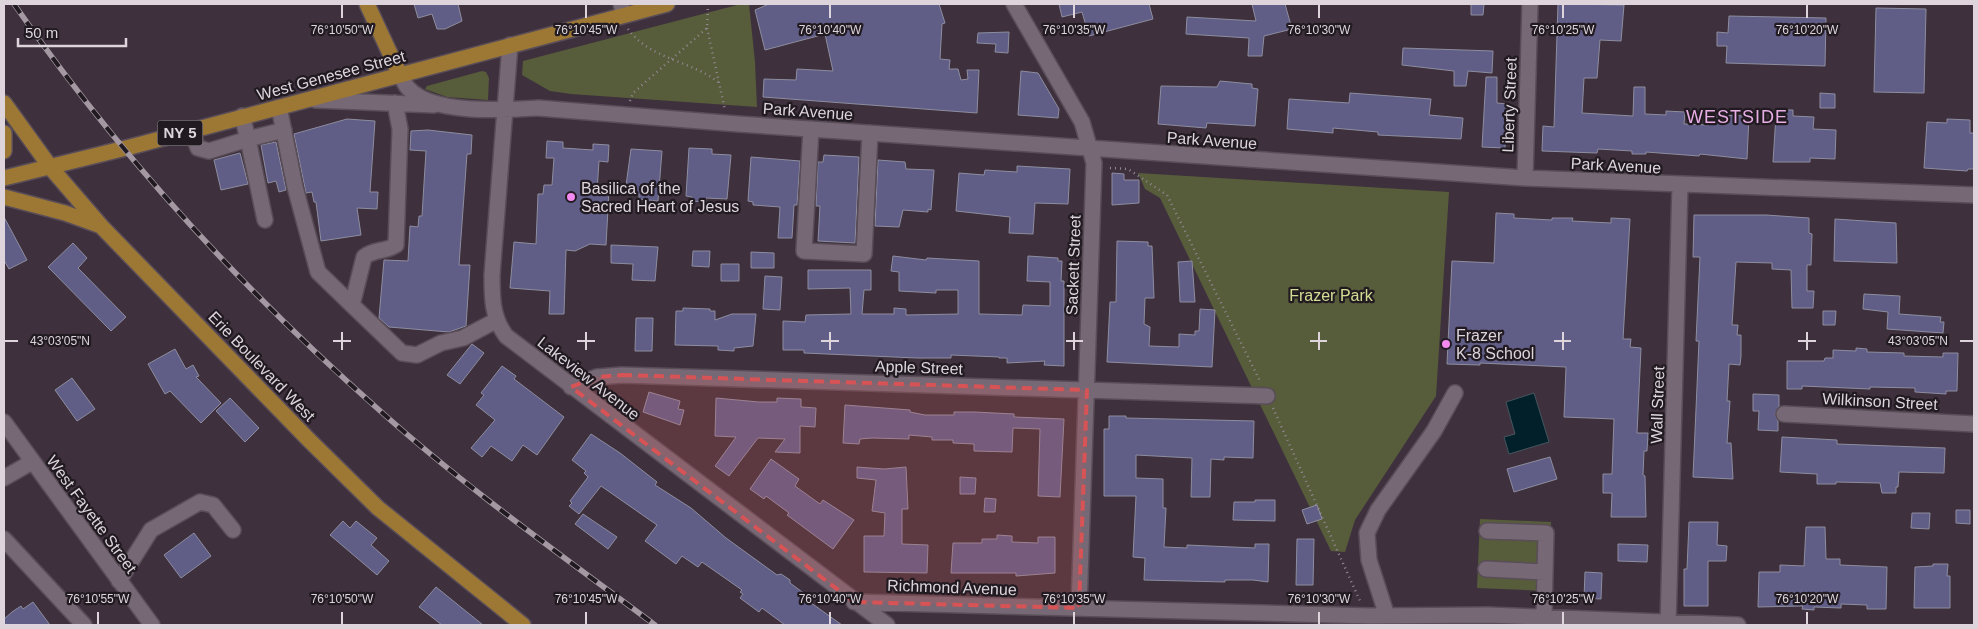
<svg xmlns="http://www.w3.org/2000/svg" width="1978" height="629" viewBox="0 0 1978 629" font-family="Arial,sans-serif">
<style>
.green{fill:#575c3b}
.water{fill:#02202a;stroke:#44565f}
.building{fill:#605d87;stroke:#8e8d9f}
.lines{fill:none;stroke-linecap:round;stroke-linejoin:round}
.minor-casing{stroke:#594d58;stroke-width:18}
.major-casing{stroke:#594d58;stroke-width:18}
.path{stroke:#948a93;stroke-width:2.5;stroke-dasharray:1 4;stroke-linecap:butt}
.minor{stroke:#766875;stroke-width:15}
.major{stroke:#9d7835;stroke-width:15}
.rail-casing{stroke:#a499a3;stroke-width:5.5}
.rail{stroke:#211b21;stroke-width:4;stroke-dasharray:11;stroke-linecap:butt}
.marked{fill:#d85355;fill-opacity:0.2;stroke:#d85355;stroke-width:4;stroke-dasharray:10 6;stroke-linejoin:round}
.ticks{fill:none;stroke:#ddd4dc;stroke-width:2}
.poi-dot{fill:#f489f0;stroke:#211b21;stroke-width:2}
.labels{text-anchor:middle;stroke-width:4.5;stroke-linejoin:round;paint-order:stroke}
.shield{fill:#211b21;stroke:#a59ca4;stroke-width:1}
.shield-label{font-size:15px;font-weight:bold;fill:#ddd4dc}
.street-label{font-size:16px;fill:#ddd4dc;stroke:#211b21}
.poi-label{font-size:16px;fill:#ddd4dc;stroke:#211b21;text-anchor:start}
.park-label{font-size:16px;fill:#d3de94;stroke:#211b21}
.neighbourhood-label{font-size:18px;letter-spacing:1px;fill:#e9aee6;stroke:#211b21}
.ticks-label{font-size:12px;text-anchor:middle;fill:#ddd4dc;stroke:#211b21;stroke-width:4.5;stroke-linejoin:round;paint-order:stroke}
</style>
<rect width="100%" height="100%" fill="#3e313d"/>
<path class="green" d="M741 4H749L755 62 757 107 571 94 550 91 522 75 523 61Z
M482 71 486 72 489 78 488 100 447 97 425 89 427 86Z
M1138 173 1449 192 1436 396 1355 520 1345 552 1331 551 1160 198 1145 189Z
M1480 519 1551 522 1548 591 1477 588Z"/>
<path class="water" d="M1534 393 1549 442 1509 454 1504 437 1515 434 1506 402Z"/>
<path class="building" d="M414 4H458L462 21 445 29H437L432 14 418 18Z
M769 4H939L945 23 942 24 940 59 950 60 949 69H958L961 80 968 79 967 70H979L977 113 763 97 764 79 796 80 797 69 833 71 825 34 765 50 755 10Z
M1059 4H1149L1153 19 1089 36 1082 12 1062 17Z
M1252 4H1285L1292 29 1264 36 1262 56H1248L1249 38 1186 34 1187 17 1256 21Z
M1471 4H1484L1483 15H1471Z
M1558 4 1624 5 1621 41 1600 40 1597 78H1584L1582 113 1633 116 1634 87H1645V114L1666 115V111L1685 112 1684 124 1709 125V115L1749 116 1747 159 1700 154 1699 156 1646 152V154H1632V151L1598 149 1597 153 1542 151 1543 126 1554 127Z
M1876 8 1926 9 1924 93 1874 92Z
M1729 16 1826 18 1825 66 1726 63 1727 46H1717V32L1728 33Z
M1009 32 1008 53 995 52 996 44 977 43 978 33Z
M1403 48 1493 51 1492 73 1468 71 1466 86H1454V71L1402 65Z
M1021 71 1038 73 1059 109 1058 118 1018 115Z
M1486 77H1497V103L1507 104 1505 148 1482 147Z
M1220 81 1252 84V88L1258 89 1255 126 1207 123 1206 128 1158 124 1161 86 1217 87Z
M1350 93 1431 99 1429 115 1463 118 1461 139 1378 135V132L1333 128V133L1287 129 1289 99 1349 103Z
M1820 93 1835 94V108H1820Z
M1780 110H1793V116L1814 117 1813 129 1836 130 1835 159 1810 158V162H1773L1776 115H1779Z
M347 119 375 121 370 192H378L377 209 357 208 361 235 321 241 316 202H314L312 192 306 193 294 134Z
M1947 119 1970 120V133H1974V169H1968L1967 171 1924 168 1927 122 1947 123Z
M428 130 472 135 471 154H467L459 265H470L466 326 449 332 389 327 379 318 384 260 408 261 410 226 418 227 419 216H422L426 151 410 150 411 131Z
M547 141 563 142V148L593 150V144L609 145 608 162 599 161 597 191H609L606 245 590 244 575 251 566 250 564 314H549L550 291 510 288 514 242 536 244 538 194H543L544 185H552L554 158H546Z
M276 142 286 190 279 192 276 181 268 183 261 145Z
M689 148 712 149V154L731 155 727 199 706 198V202L692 201V197L686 196Z
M631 149 662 151 658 201 639 199V194L625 193Z
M240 153 248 184 221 190 214 160Z
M824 155 859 157 855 243 818 241 820 206H816L818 162H823Z
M751 157 800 161 797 205H794L792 238H778L780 207 753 205V202L748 201Z
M878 160 905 162 906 169 934 170 931 210 928 209V212L903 210 899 227 875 226Z
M1017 166 1070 169 1068 204 1035 203 1033 234 1009 233 1010 217 956 211 959 173 984 175 985 170 1017 172Z
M1112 173 1124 174V180H1139V203L1112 205Z
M1496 213 1514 214V218L1552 220V218H1573L1572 221 1611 223V218L1630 219 1623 339H1631L1630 347 1641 348 1637 433H1648L1647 451H1644L1643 475 1645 476 1646 517H1611L1612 493H1603V474H1612L1614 419 1564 417 1566 367 1480 363V365L1447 364 1452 261 1494 263Z
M1694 215H1766L1809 218V233L1812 234 1811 265H1807V291H1814L1813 308H1792L1791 270 1772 269V263L1736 262 1732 325H1738L1737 335H1741V356L1740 365 1729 364 1727 401H1730L1727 443H1731L1733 479 1693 477 1699 341H1696L1700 257H1693Z
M4 217 27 260 9 269 4 260Z
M1835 219 1896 223 1897 263 1834 261Z
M1117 241 1148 242V246H1152L1154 298H1145L1144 324 1150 327 1149 346 1179 347V334L1195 335V331H1199L1200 309 1215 310 1212 367 1107 362 1110 302H1116Z
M73 243 87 258 78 268 126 317 111 331 48 267Z
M611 245 658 247 655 281 632 280 633 264 611 263Z
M693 251H710L709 267 692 266Z
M751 252 774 253V268H751Z
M893 256 926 260 927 258 979 261V314L1022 315 1023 305 1050 306V282L1027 281 1028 256 1058 258V261H1062L1061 281H1064V366L1044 365 1045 361 1007 363V358H999V357L951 355V358H917L804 353V350H783V321L805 322 806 315 851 314 850 288 808 289V270H871V290H864L862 314H894V308L906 309V315L958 314V290H936V293L899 291V272L891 271Z
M1192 261 1195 302H1180L1178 262Z
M721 264H739V281H721Z
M765 276 782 277 780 310 763 309Z
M1864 294 1900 296 1899 314 1941 317 1940 322H1944L1943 333 1887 329 1888 312 1863 309Z
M683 308 710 309V311H715V320L732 314H756L753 346 734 348V351L718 350V346L675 345 676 311H683Z
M1823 311H1836L1835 325H1823Z
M636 318H653L652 351H635Z
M472 344 484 353 460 384 447 375Z
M1856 348 1867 349V352L1904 353V356L1943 357V353H1958L1957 391H1946V394L1915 392V388L1870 387V389L1802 386V389H1787V361H1824L1825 358H1833V350L1856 351Z
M175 349 186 369 193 365 199 376 196 377 221 403 201 423 170 391 165 394 148 364Z
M502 366 516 376 514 379 564 417 537 455 523 445 512 461 491 446 482 457 471 448 495 420 476 405 484 395 481 393Z
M72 378 95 409 77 421 55 390Z
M649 392 680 401 678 409 684 410 680 425 643 412Z
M1753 394 1779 395V406L1775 414 1778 421V431L1758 430 1759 411H1753Z
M230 398 259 428 245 442 216 411Z
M716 398 759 402H777V398L801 399V407L816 408 815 427 800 426V453L775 452 785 439 758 438 729 476 715 466 736 437 715 436Z
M845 405 910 410V412L925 415H954V412H975L1014 414V417L1064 419 1060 497 1038 496 1040 429 1013 428 1012 452 974 451V444L953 443V440H932V437L909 435V439L872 438 860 439 859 444 843 443Z
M1109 416H1126V418L1254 421 1253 458 1224 457V460L1211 459 1210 497H1191L1192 458 1136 455V478L1163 479V508H1166L1164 547 1187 548V545L1255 548V544H1269L1268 582 1253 580H1225V582L1144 580 1145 558 1133 557 1136 496H1104V429H1109Z
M591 434 620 453 657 482 655 485 691 508 726 538 777 575 781 574 790 580V583L809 597 807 600 842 625H785L762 608 759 612 740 598 743 594 740 592 742 590 702 562 698 567 682 556 676 564 645 541 657 525 601 486 579 514 569 506 572 503 570 501 588 477 584 473 586 471 572 460Z
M1782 437 1837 440V444L1945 448 1944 473 1899 472 1898 487H1896V493H1882L1880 483 1836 482V484H1817V474L1780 472Z
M1550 457 1557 479 1514 492 1507 469Z
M771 459 799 479 795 486 820 504 823 500 854 520 833 549 787 515 789 513 766 496 764 499 750 489Z
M857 467 884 469 906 467 908 509H902V544L928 545 927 573 864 572V536H884L885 513 872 511 876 480 857 478Z
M960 477 976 478 975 494H960Z
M985 498 996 499 995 512H984Z
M1255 500H1275V521L1233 520 1234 502H1255Z
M1317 505 1322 519 1307 524 1302 510Z
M1956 510H1970V524L1956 523Z
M1912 513H1930L1929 529 1911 528Z
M583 514 617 537 608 549 575 524Z
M343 521 350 528 356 521 377 538 371 545 389 561 377 575 330 535Z
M1689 522H1718L1717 545 1727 546 1726 561H1708V606H1684V569H1687Z
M1806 527H1825L1826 559H1840V565L1887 567 1886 609H1867V605L1841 604V608L1814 607V610L1802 609 1803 606 1758 607 1759 572H1780V565L1804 566Z
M194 533 211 556 181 578 164 555Z
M997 535 1012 536V542L1038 543V537H1055V573L1016 576V573H951L953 543H982V539H997Z
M1297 539H1314L1313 585H1296Z
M1618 544 1648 545 1647 562 1618 561Z
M1933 564H1948L1947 576H1950V608H1914L1915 567 1933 566Z
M1585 572 1602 573 1601 599 1584 598Z
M436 587 483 625H442L419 607Z
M33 602 50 625H4V619L12 612 21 606 23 609Z"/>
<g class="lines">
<g class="minor-casing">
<path id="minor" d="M621 4 624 15
M1014 4 1082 122 1094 163 1079 608
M510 45 492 275C492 298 492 317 506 336L887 625
M400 75C403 79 405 85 408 88 432 115 505 110 538 108L738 124 1525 178 1974 195
M315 100 434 105
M279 107 295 187 318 272 352 305 364 257C374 249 385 252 396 245L400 129 395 103
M811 129 804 251 864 254 870 133
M191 130 198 148 209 151 248 139 242 116
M1525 178 1530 4
M265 220 248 139 284 130
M352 305 402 353 417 355 441 343 463 338 497 320
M571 387 597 377 622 375 1267 396
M1784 414 1974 424
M4 422 152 625
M4 478 32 462
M1487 531 1546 533 1545 572
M4 539 84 625
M1486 569 1545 572 1544 617
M119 581 151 530 200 502 213 505 233 530
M854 602 1372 616 1488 615 1738 625
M1387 616 1369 560 1367 533 1378 510 1434 431 1455 393
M1668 625 1680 185"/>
</g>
<g class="major-casing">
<path id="major" d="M367 4 400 75
M4 103 51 168 101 226 308 439 378 508 523 625
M4 133V151
M4 178 130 147 667 4
M4 197 65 213 101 226"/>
</g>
<path class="path" d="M707 28 725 110
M628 29C649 59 692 61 718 82
M630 101 633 93 707 28 708 4
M1110 168 1128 169 1167 195 1261 383
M1273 408 1360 601"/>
<use href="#minor" class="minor"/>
<use href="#major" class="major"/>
<g class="rail-casing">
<path id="rail" d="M14 4C117 153 242 289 378 409 465 487 561 555 655 625"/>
</g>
<use href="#rail" class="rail"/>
</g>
<path class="marked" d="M622 375 1087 390 1079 608 854 602 571 387 597 377Z"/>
<path class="ticks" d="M342 5V18M586 5V18M830 5V18M1074 5V18M1319 5V18M1563 5V18M1807 5V18M342 332V350M586 332V350M830 332V350M1074 332V350M1319 332V350M1563 332V350M1807 332V350M5 341H18M333 341H351M577 341H595M821 341H839M1066 341H1083M1310 341H1327M1554 341H1571M1798 341H1816M1960 341H1973M98 612V624M342 612V624M586 612V624M830 612V624M1074 612V624M1319 612V624M1563 612V624M1807 612V624"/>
<g class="poi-dot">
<circle cx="571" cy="197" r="5"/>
<circle cx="1446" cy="344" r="5"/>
</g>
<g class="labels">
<rect class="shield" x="157.5" y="120.5" width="45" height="25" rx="4"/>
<g class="shield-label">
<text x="180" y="138">NY 5</text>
</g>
<g class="street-label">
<text transform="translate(331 75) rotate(-15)" y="6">West Genesee Street</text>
<text transform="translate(1509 105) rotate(-88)" y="6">Liberty Street</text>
<text transform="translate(808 111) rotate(4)" y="6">Park Avenue</text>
<text transform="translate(1212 140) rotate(4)" y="6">Park Avenue</text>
<text transform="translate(1616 165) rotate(3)" y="6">Park Avenue</text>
<text transform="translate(1073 265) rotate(-88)" y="6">Sackett Street</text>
<text transform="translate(262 366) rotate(46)" y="6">Erie Boulevard West</text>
<text transform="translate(919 367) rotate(2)" y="6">Apple Street</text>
<text transform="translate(589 378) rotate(38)" y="6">Lakeview Avenue</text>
<text transform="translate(1880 401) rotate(3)" y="6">Wilkinson Street</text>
<text transform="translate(1657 405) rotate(-88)" y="6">Wall Street</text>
<text transform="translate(92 514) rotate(54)" y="6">West Fayette Street</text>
<text transform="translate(952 587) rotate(2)" y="6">Richmond Avenue</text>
</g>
<g class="poi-label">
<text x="581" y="194">Basilica of the<tspan x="581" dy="18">Sacred Heart of Jesus</tspan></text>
<text x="1456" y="341">Frazer<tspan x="1456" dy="18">K-8 School</tspan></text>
</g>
<g class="park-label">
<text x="1331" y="301">Frazer Park</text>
</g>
<g class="neighbourhood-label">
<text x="1737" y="123">WESTSIDE</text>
</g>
</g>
<g class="ticks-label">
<text x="342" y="34">76°10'50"W</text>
<text x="586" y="34">76°10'45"W</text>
<text x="830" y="34">76°10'40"W</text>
<text x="1074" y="34">76°10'35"W</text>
<text x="1319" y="34">76°10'30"W</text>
<text x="1563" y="34">76°10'25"W</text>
<text x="1807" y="34">76°10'20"W</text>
<text x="60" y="345">43°03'05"N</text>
<text x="1918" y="345">43°03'05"N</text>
<text x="98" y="603">76°10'55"W</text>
<text x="342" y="603">76°10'50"W</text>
<text x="586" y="603">76°10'45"W</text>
<text x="830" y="603">76°10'40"W</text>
<text x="1074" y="603">76°10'35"W</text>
<text x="1319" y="603">76°10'30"W</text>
<text x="1563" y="603">76°10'25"W</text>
<text x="1807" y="603">76°10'20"W</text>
</g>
<rect width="1978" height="629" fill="none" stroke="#ddd4dc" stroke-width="10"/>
<path d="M18 38v8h108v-8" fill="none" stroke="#ddd4dc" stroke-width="2.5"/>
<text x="25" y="38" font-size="15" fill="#ddd4dc" stroke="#211b21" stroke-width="4" paint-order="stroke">50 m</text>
</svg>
